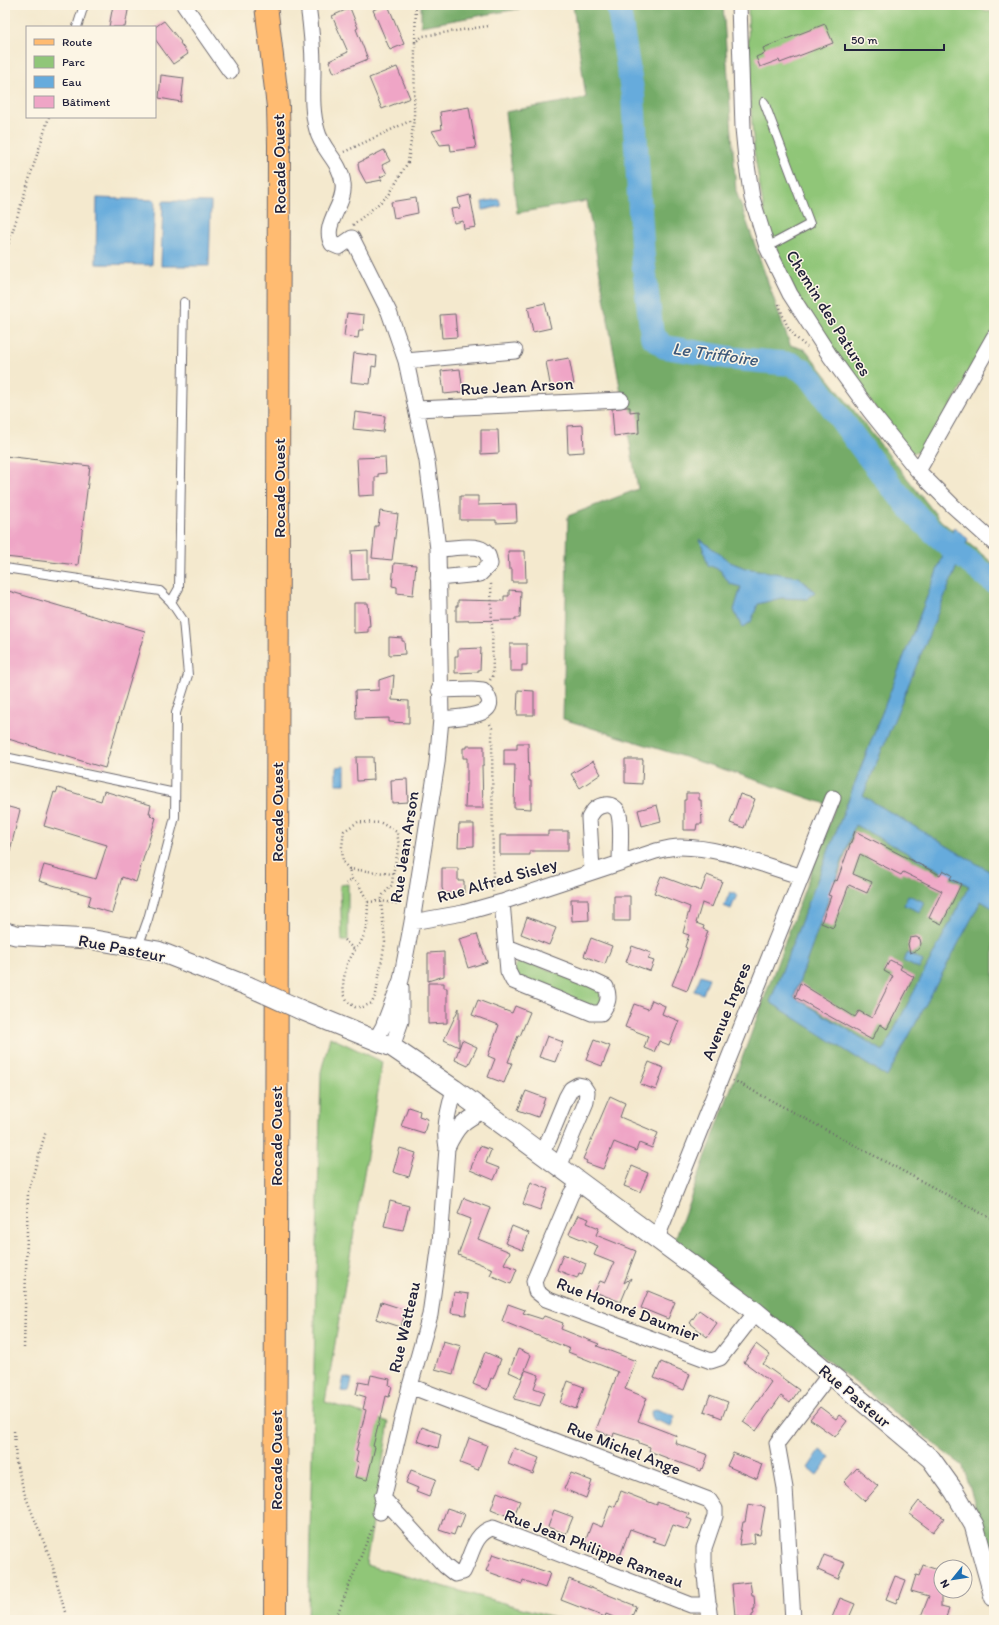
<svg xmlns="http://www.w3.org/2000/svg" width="999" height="1625" viewBox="0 0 999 1625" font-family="Itim,sans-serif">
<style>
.green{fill:#90c678;stroke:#59745a}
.forest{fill:#74ab68;stroke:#4b6652}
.water{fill:#66abdc;stroke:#44668c;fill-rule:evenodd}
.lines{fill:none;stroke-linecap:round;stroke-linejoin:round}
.river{stroke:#66abdc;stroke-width:24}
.building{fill:#efa5c6}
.service-casing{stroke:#6c686e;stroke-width:10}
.minor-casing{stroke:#6c686e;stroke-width:17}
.tertiary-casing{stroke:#6c686e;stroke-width:21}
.primary-casing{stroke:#6c686e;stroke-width:24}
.path{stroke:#6c686e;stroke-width:2.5;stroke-dasharray:1 3;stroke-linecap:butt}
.service{stroke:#fff;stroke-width:8}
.minor{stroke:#fff;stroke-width:15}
.tertiary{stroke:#fff;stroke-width:19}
.primary{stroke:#ffbb71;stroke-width:22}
.tertiary-bridge-casing{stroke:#6c686e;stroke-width:21;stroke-linecap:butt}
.tertiary-bridge{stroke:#fff;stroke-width:19}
.labels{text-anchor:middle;stroke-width:3;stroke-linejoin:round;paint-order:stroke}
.street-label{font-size:17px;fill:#22223b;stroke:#fcf5e5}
.water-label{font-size:18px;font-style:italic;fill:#3d597b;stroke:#fcf5e5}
</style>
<rect width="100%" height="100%" fill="#fcf5e5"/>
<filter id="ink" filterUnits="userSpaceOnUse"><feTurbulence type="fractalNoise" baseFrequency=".025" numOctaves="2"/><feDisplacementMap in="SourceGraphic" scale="8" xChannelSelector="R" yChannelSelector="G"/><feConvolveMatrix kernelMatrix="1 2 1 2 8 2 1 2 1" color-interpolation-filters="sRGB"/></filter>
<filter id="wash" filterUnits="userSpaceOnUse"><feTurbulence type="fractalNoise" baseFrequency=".012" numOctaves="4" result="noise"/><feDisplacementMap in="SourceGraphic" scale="16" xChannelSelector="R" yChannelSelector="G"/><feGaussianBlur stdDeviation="0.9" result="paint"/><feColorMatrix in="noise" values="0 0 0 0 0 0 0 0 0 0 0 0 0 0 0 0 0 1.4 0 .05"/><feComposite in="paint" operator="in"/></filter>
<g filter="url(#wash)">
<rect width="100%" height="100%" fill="#f4e9ce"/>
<path class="green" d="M748 5H968L994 13V329L925 452 909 453 829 345 795 292 767 229 754 151 749 81Z
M348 884V941H342L340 885Z
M522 960 599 988 602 1003 595 1008 520 980 514 970 515 965Z
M330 1037 383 1062 325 1402 389 1422 366 1565 565 1620H308L321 1072Z"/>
<path class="forest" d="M421 5H541L421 26Z
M573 5H723L736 191 790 345 806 350 941 521 994 564V1567L963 1466 674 1242 835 807 732 772 563 719 568 516 638 489 587 201 517 213 505 112 586 98Z"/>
<path class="water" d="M97 198 155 200 152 265 96 264Z
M499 199 501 206 483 210 482 202Z
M163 201 211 202 209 266H161Z
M954 527 968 539 863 796 994 874V909L981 901 887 1077 770 1002ZM855 825 969 886 883 1051 794 997Z
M700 539 730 562 745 568 798 577 815 592 807 599 781 598 758 604 751 622 742 628 734 610 741 587 730 584 720 570 708 565Z
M345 766V784H336V767Z
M730 892 737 895 731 909 724 906Z
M908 895 924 902 920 912 904 905Z
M908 953 923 961 919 969 903 961Z
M701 975 709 978 703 994 694 991Z
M344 1377 352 1379 349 1392 341 1391Z
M656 1409 675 1416 671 1426 652 1419 651 1412Z
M820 1450 830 1457 817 1475 808 1468Z"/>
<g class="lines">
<path class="river" d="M618 5 633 96 643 259 652 336 665 347 737 359 791 364 802 370 812 379C846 426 879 474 918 517 941 541 968 561 994 582"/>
</g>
<g id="blocks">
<path class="building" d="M113 5H129L125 27H109Z
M385 5H388L404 44 390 50 373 10Z
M350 8 358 28 356 29 368 59 334 73 329 61 348 52 332 16Z
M164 21 181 42 180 43 188 54 173 64 155 39V27Z
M825 24 833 43 780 63 779 60 760 67 756 57 765 53 763 48Z
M397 67 410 98 382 109 369 78Z
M161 75 184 78 181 102 159 98Z
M469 107 476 148 451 151 450 144 440 145 432 131 442 129 440 112Z
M384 150 390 161 382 165 387 174 380 177 382 180 366 183 359 170 358 163Z
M470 195 476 227 464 229 463 221 454 223 451 209 460 208 458 198Z
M416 198 418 213 394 218 391 202Z
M545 303 551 328 533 332 528 307Z
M347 313 364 315 363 330H359L358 338 344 336Z
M455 314 457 337 442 338 440 315Z
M354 353 377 356 376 367 372 366 370 384 351 382Z
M569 358 574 384 551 389 546 362Z
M460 369 463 392 444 394 441 371Z
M626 407H630V412L638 411 639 433 614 436 612 409Z
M355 412 385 416 383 432 353 429Z
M583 425 584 452 568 453 567 426Z
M481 430H498L499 453 481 454Z
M5 456 90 466 78 565 5 557Z
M385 457 386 473 378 474V477H375V495L359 496 357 458Z
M460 496H478V505L516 504 517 522 496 523V520H460Z
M380 511 398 514 392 560 372 558 375 526H378Z
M368 550V579L352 580 351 551Z
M508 551H525L526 582H512V569H509Z
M394 563 416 565 413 595 397 593V587L392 586Z
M5 590 145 631 105 768 5 738Z
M509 590 521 591 520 618H515V620L456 621V606H458V600L504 601V596H509Z
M354 603H368L370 626H368V632L354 633Z
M389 637 402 638V641H404L405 654 389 655Z
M510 644H527V665H522V671H510Z
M481 648 480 670H478V672L455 673V656H458V649Z
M394 675 392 700 409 701V723L389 722V718L356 719 355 691 379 690V680Z
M518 690 534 691V715H517Z
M517 743H528L529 781H531V809L514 808 515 765H504V749H517Z
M467 746H484V765H482L483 808H465L466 784H467V758H463V748H467Z
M356 757H373L374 780 357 781Z
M625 759H643L642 784 625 783Z
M593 761 601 774 580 788 571 774Z
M407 779 408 802 392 803 391 780Z
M58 788 101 801 104 791 151 805 149 813H151L150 816 156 818 136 882 122 877 112 913 88 906 91 896 39 881 44 865 96 879 107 845 44 826 54 792 56 793Z
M686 793H699V800H701L702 824H697L696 830H684V800H686Z
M740 794 755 799 744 828 730 823Z
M657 805 661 821 642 826 638 810Z
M5 806 20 810 9 855 5 854Z
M459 824H474V846L458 847Z
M548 831H568V851H530V855H500V835H548Z
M855 831 940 875 943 870 952 875 950 879 961 884 942 924 929 918 942 891 903 872 901 875 860 854 853 874 872 882 867 893 849 885 833 928 821 923 831 896 828 895 834 880 837 881Z
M442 868H458V881H464V893H444L442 888Z
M707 875 722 881 712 907 702 903 696 923 704 926 703 929 708 931 699 960 687 991 672 985 687 948 685 947 689 935 683 933 690 907 654 893 661 876 701 891Z
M614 896H630V921H614Z
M571 899H588L589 920 572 921Z
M527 917 556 928 549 945 521 934Z
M477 934 487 962 468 968 459 939Z
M916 937 920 939 921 944 918 950 910 953 908 944 910 938Z
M591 938 612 946 605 964 584 956Z
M632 946 651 953 648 959 654 961 650 971 626 962Z
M444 952V976L428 981V953Z
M890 960 902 966 900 969 914 977 887 1029 880 1024 872 1040 795 997 800 983 855 1017 859 1011 872 1018 893 976 884 971Z
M428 983H444V988H447V1023L428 1024Z
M478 1000 512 1013 515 1006 530 1012 520 1036H518L508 1062 512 1063 504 1083 488 1077 495 1059 488 1056 499 1025 472 1015Z
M652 1000 665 1006 662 1014 679 1021 669 1045 659 1041 654 1052 644 1048 648 1036 625 1027 634 1004 648 1009Z
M459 1008V1047L444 1040Z
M547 1036 563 1042 555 1062 539 1057Z
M462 1040 477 1047 468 1066 455 1060Z
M594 1040 610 1046 602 1066 586 1060Z
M649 1062 664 1068 656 1090 640 1084Z
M526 1091 545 1098 538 1117 518 1110Z
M610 1096 625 1103 620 1117 658 1133 652 1148 639 1143 636 1151 614 1142 603 1169 586 1163 587 1161 583 1159Z
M408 1107 420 1111 419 1116 428 1119 424 1133 401 1126Z
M480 1146 491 1150 486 1163 499 1168 494 1180 470 1170Z
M400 1148 416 1153 409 1177 393 1172Z
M632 1166 648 1173 640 1192 624 1186Z
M531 1182 548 1189 540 1210 523 1204Z
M464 1198 490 1208 478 1239 510 1252 504 1264 517 1269 511 1284 490 1275 493 1269 458 1255 471 1219 458 1214Z
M390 1201 409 1206 403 1230 384 1226Z
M578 1215 589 1219 587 1223 599 1228 596 1235 636 1251 624 1283 631 1278 621 1302 595 1292 600 1281 605 1283 614 1263 594 1255 598 1246 569 1234Z
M512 1226 529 1233 523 1250 505 1243Z
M563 1254 586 1264 582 1274 579 1273 577 1278 557 1270Z
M648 1291 675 1302 668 1319 641 1308Z
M454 1292 469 1294 466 1315 451 1313Z
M381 1302 406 1310 401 1327 376 1319Z
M508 1304 525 1310 523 1313 542 1319 544 1316 563 1323 561 1329 599 1344 597 1346 636 1361 625 1389 647 1398 638 1421 677 1436 675 1443 708 1455 703 1469 702 1468 701 1471 649 1451 650 1447 639 1443V1441L614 1433 613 1437 596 1430 618 1372 568 1352 570 1349 502 1321Z
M699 1310 717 1323 707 1337 690 1323Z
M443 1341 461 1346 453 1374 435 1369Z
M756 1344 770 1355 763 1364 799 1390 790 1403 781 1396 756 1431 743 1422 771 1382 744 1362Z
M518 1349 531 1355 525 1370 539 1375 534 1388 545 1392 540 1406 514 1399 525 1371 522 1378 509 1372Z
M485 1352 501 1359 493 1379 491 1378 487 1390 473 1384Z
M661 1362 690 1374 684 1390 654 1378Z
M371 1375 390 1379 389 1385 392 1386 389 1397 386 1396 382 1414H381L373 1446 375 1447 367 1480 355 1477 359 1462 356 1461 358 1452 356 1451 366 1410 363 1409 366 1397 356 1394 359 1382 369 1384Z
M568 1381 584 1387 576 1409 560 1403Z
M710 1395 728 1402 722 1418 704 1411Z
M820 1407 836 1419 839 1415 847 1421 835 1437 810 1419Z
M422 1427 441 1434 438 1448 417 1441Z
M469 1438 487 1445 478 1470 460 1463Z
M514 1448 539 1458 533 1474 508 1464Z
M733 1453 762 1464 757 1479 727 1466Z
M857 1468 878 1486 865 1501 844 1482Z
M411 1470 436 1479 429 1497 416 1492 418 1488 406 1483Z
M571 1473 592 1481 586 1498 564 1489Z
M621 1491 657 1505V1502L689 1514 687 1518 692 1520 688 1530 673 1525 665 1545 653 1541 655 1538 630 1529 620 1556 615 1554 614 1556 604 1553 605 1550 585 1542 592 1523 602 1527 610 1505 615 1507Z
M497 1492 520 1501 513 1518 491 1509Z
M919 1501 944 1518 933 1532 909 1514Z
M748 1504 765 1507 760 1535 754 1534 755 1543 739 1545 743 1522H745Z
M447 1508 465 1514 460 1528 457 1527 454 1535 439 1530Z
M554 1510 573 1517 566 1534 548 1527Z
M493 1554 550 1573 545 1588 523 1580 522 1584 486 1571Z
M824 1555 845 1563 838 1579 818 1570Z
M923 1565 941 1571V1607L949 1609 945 1620H932L921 1616 929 1596 911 1591 916 1575 919 1576Z
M895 1576 906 1580 899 1599 898 1598 896 1603 886 1599Z
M569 1579 636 1606 630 1620H621L606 1614 605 1617 561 1600Z
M750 1582 752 1595H754L755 1609H753L754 1614 752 1615V1618L739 1619V1616H735L732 1584Z
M840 1598 855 1604 848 1620H831Z"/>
</g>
</g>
<g filter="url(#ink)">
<use href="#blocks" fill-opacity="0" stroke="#6c686e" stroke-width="1"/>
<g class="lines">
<g class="service-casing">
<path id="service" d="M77 27 84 5
M764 102 810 224 767 247
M5 568 160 591 171 602 183 620 188 675 176 713 175 817 148 919 138 947
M171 602 179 588 184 302
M5 757 175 793"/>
</g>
<g class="minor-casing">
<path id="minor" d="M184 5 230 71
M308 5C311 26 313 47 313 69 313 89 311 110 317 130 322 151 341 161 343 184 346 205 321 224 332 244L339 247 352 238 389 312 406 361 427 461 438 549 441 719 437 763 412 922 401 980 383 1027 376 1039
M739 5 743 128 746 159 752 198 767 247 790 294 830 356 870 411 918 471 953 506 994 543
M406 361 515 351
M416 409 621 400
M918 471 994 337
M438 549C449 549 475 544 483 550 489 554 489 559 490 564L480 574 438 578
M439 690 472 689 483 690C508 718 455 717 441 719
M592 871 589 818C593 811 596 806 605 805 611 804 618 808 619 815 622 827 620 848 620 862
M502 902 508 971 513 981 592 1013H601C608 1004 610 998 606 987L591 980 507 947
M412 922 463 913 502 902 656 851C664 849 672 847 680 847 721 847 762 865 800 876
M392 1047 401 1021V987
M447 1148C457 1127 462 1121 484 1111
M541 1153 549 1139 566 1098 571 1089 578 1085 583 1086 587 1092 586 1102 559 1167
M579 1182 571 1194 534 1281 536 1291 546 1299 711 1361 720 1358 756 1312
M658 1240 660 1230 833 798
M410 1386 709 1500 715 1509V1516L704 1548V1567L710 1620
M382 1497 445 1566 455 1574 463 1572C472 1556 473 1533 493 1528L691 1605H709
M380 1512 410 1386 430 1315 440 1243 447 1148C443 1127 449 1109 454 1089
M793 1620 785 1488 777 1443 830 1374"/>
</g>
<g class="tertiary-casing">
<path id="tertiary" d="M5 932 16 935 89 939 158 951 248 986
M299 1009 392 1047 454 1089 756 1312 931 1459 954 1491 974 1525 994 1597"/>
</g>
<g class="primary-casing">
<path id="primary" d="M266 5 278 107 279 145 275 1620"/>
</g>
<path class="path" d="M415 42 416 5
M344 152 414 119
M353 225 389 195 408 162 414 119 415 42 423 36 488 26
M5 255 49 117
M779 304C785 324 790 334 807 347
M490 680 493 675 491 582
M490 724 492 728 493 892
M349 869 393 874 392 885 383 895 381 901 385 942 376 994 372 1003 363 1007H355L348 1002 344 994 343 982 347 964 355 950 361 942 367 928 368 902 359 885 352 879Z
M349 869 343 862 342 847 344 831 358 822 381 823 397 832 399 846 393 874
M346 884 352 879
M368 902 381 901 400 904
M344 940 355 950
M733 1080 994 1220
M24 1348 28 1192 46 1131
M14 1431 16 1462 25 1495 51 1560 65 1612
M335 1620 374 1524"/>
<use href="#service" class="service"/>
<use href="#minor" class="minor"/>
<use href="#tertiary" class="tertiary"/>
<use href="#primary" class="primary"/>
<g class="tertiary-bridge-casing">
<path id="tertiary-bridge" d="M248 986 299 1009"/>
</g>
<use href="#tertiary-bridge" class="tertiary-bridge"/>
</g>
</g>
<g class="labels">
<g class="street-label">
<text transform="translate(279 164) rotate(-91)" y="6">Rocade Ouest</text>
<text transform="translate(829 313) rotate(58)" y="6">Chemin des Patures</text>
<text transform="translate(517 386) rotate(-3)" y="6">Rue Jean Arson</text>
<text transform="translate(279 488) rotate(-90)" y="6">Rocade Ouest</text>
<text transform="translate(277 812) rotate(-90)" y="6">Rocade Ouest</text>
<text transform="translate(404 847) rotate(-81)" y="6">Rue Jean Arson</text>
<text transform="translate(497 880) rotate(-16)" y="6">Rue Alfred Sisley</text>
<text transform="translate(122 948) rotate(11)" y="6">Rue Pasteur</text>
<text transform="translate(726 1011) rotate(-68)" y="6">Avenue Ingres</text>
<text transform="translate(276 1136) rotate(-90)" y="6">Rocade Ouest</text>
<text transform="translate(628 1309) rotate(21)" y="6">Rue Honoré Daumier</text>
<text transform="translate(404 1327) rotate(-77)" y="6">Rue Watteau</text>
<text transform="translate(855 1396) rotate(40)" y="6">Rue Pasteur</text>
<text transform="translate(624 1448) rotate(21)" y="6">Rue Michel Ange</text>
<text transform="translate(276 1460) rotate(-90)" y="6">Rocade Ouest</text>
<text transform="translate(594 1548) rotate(21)" y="6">Rue Jean Philippe Rameau</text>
</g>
<g class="water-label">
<text transform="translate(715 354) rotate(8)" y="6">Le Triffoire</text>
</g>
</g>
<rect width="999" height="1625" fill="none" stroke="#fcf5e5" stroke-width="20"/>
<rect x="26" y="26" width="130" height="92" fill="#fcf5e5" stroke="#a5a1a1"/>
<rect x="34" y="39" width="20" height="6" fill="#ffbb71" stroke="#a5a1a1"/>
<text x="62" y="46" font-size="12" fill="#22223b">Route</text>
<rect x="34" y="56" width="20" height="12" fill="#90c678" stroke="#a5a1a1"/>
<text x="62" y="66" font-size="12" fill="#22223b">Parc</text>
<rect x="34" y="76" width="20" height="12" fill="#66abdc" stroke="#a5a1a1"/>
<text x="62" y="86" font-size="12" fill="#22223b">Eau</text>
<rect x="34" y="96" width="20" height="12" fill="#efa5c6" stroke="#a5a1a1"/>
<text x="62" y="106" font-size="12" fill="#22223b">Bâtiment</text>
<g transform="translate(953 1579) rotate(240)"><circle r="19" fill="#fcf5e5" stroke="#a5a1a1"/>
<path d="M0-3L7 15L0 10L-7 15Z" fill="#1f6fb2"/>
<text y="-6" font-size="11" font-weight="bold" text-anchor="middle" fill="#22223b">N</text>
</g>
<path d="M845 44v6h99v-6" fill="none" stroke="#22223b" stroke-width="2"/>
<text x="851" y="44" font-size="12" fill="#22223b" stroke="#fcf5e5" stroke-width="3" paint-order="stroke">50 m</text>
</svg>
